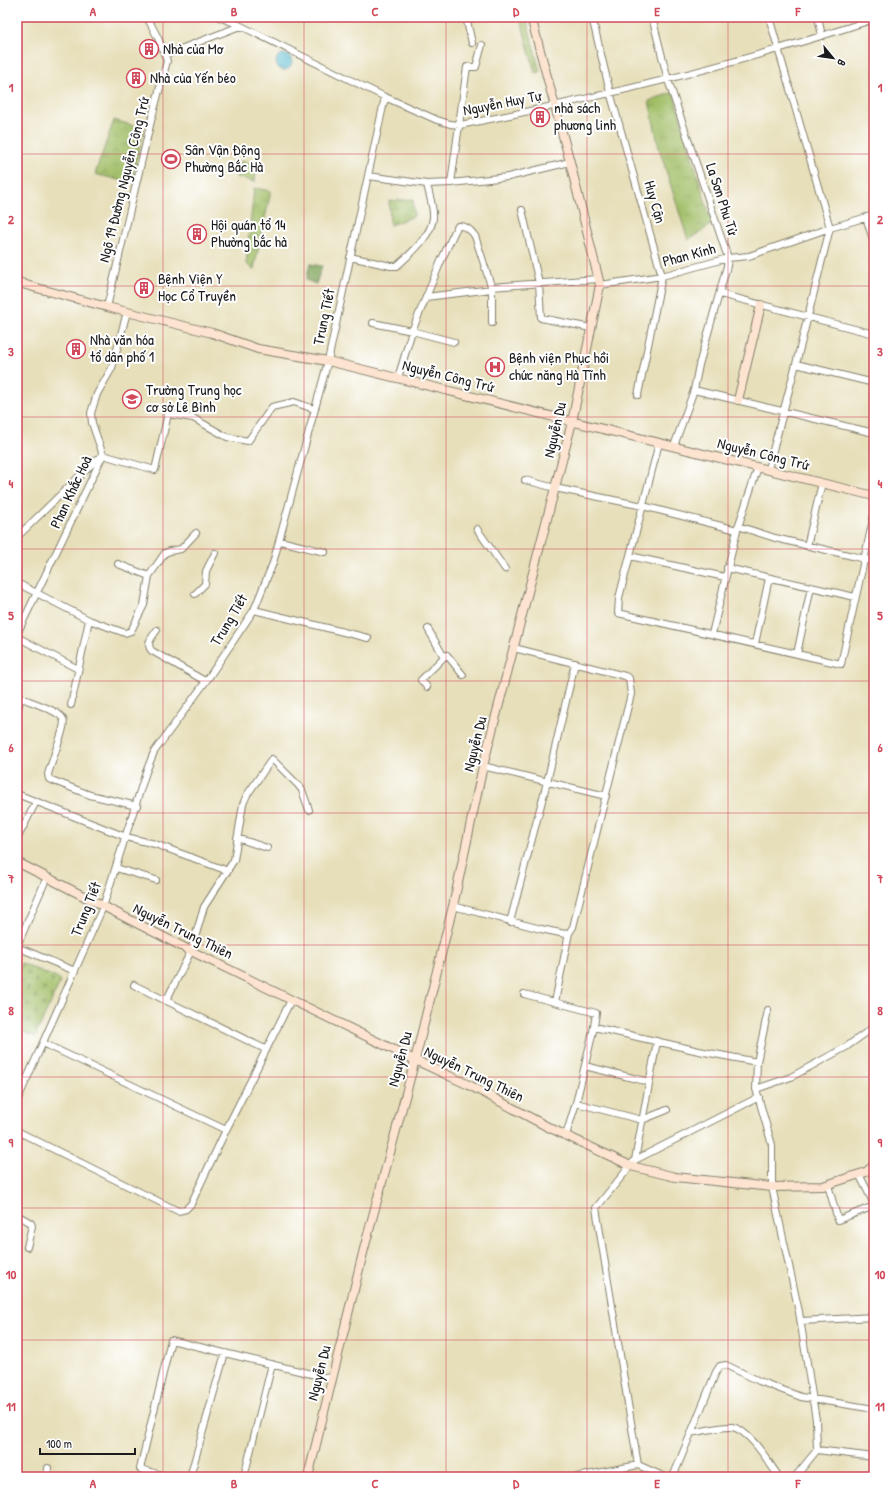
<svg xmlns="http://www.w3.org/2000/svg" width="891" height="1494" viewBox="0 0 891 1494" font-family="'Patrick Hand',sans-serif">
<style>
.grass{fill:url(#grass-tufts);stroke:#5e6d41}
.forest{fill:url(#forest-crowns);stroke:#4e603c}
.wetland{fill:url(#wetland-marsh);stroke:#5e6d41}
.cemetery{fill:url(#cemetery-stones);stroke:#5e6d41}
.water{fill:url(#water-ripples);stroke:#346974}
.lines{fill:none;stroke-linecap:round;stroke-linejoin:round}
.street-casing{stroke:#827e6b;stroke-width:8}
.secondary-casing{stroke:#827e6b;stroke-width:10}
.street{stroke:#fff;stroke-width:6}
.secondary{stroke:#fde4d0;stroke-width:8}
.grid{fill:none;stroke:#d1495b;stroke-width:1;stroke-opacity:0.55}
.labels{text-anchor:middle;stroke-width:4;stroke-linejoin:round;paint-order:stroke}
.poi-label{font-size:15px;fill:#1c1c1c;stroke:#fff;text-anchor:start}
.street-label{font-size:15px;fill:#1c1c1c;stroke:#fff}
.neatline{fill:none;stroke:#d1495b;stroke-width:1.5}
.grid-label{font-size:13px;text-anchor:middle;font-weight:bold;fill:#d1495b}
</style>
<defs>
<pattern id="grass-tufts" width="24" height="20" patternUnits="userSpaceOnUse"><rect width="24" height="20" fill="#a1be66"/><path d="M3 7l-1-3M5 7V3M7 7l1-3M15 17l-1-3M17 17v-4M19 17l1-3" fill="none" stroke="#8aa358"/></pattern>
<pattern id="forest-crowns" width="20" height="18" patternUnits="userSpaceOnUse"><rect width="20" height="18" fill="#80a55b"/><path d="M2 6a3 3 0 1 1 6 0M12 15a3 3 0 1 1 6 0" fill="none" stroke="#68864a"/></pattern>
<pattern id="wetland-marsh" width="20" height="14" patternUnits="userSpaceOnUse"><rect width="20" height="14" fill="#a1be66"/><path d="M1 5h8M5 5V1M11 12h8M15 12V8" fill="none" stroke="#8aa358"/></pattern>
<pattern id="cemetery-stones" width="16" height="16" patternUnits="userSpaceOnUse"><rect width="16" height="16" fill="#a1be66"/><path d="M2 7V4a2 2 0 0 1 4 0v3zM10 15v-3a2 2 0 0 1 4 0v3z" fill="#8aa358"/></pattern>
<pattern id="water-ripples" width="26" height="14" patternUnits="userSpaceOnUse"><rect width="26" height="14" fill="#4db6cb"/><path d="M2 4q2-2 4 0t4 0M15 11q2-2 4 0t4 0" fill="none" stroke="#3f93a4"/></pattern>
</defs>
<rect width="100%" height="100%" fill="#fff"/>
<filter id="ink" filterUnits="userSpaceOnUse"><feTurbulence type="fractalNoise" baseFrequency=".025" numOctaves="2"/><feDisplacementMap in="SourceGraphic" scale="8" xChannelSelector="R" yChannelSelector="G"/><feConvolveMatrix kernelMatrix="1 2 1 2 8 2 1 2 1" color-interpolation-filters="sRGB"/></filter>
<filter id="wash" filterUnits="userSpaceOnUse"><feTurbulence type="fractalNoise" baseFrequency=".012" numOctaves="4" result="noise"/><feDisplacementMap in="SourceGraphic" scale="16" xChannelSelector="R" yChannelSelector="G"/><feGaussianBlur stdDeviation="0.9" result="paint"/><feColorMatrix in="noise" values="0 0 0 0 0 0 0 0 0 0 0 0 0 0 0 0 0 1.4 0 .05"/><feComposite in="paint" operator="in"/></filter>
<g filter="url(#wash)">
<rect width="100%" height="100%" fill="#e7dfba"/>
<path class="grass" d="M520 17H526L540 72 535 73Z
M673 92 712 224 688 240 659 148 649 101Z"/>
<path class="forest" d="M310 264 322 266 316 284 306 280Z"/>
<path class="wetland" d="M114 120 144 129 131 183 95 174Z
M244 161 257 165 255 182 236 177V164Z
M254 188 271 191 254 269 246 264Z
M413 199 414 216 390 225 389 201Z"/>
<path class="cemetery" d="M21 963 61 980 35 1037 17 1029V971Z"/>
<path class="water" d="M276 62a8 8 0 1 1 16 0a8 8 0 1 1-16 0Z"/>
</g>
<g filter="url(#ink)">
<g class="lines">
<g class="street-casing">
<path id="street" d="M219 17 237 24 385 97 437 120 450 124 460 125C600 98 739 64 874 19
M466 17 472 43
M592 17 610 92 662 276 638 395
M652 17 668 80 728 258 727 266 699 365 694 390 674 446
M818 17 822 36
M482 45 476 67H467L451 183 508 177 570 162
M165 55 240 26
M427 184 451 183
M522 210 539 283 541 318 591 328
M866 217 874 243
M350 257 391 266H397C410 254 431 237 433 218 434 207 429 195 427 184L368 176
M600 285 662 276 728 258 749 256 830 228 874 215
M491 287 598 279
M720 294 874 334
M426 297 492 289
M107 307 151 121 167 61 158 38 147 17
M373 323 412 331 454 342
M796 364 874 383
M398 378 412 331 441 261 455 231 458 226C466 225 471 230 475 236L492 289V323
M694 390 874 433
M659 443 619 598 618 613 841 664 874 515
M768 469 796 364 830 228 769 17
M525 480 555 488 643 506 737 530
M738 526 775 538 874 561
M477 529 505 569
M17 537 95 461 103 455 155 470 168 414 193 418 227 437 248 441 272 407 294 402 314 409
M280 541 325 552
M807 546 822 483
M630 556 725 577
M118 564 149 576
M727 568 855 597
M17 583 91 621
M195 594 205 584 206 571 215 553
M254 610 368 638
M428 629 444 657
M157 630C152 637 145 644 152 651L205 681
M17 634 103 455 92 423 91 413 97 394 112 368 127 312
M712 634 737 530 758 467
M17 637 78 669
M755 644 769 578
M514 648 625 676 629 678 631 694 573 927 569 933 555 1002
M797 654 811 587
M427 687 421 680 444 657 447 655 463 675
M17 696C27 701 59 710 63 719 65 723 63 727 62 732L48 774 49 779 90 795 137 806
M71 705 89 620 125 633 131 631 144 605 149 576 165 553 170 551 181 549 196 533
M17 711 21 698
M483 766 606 796
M17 794 126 837 155 844 228 871
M237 838 267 848
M17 839 36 802
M116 868 156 880
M453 906 541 929 565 934 569 933
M510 922 547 782 575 663
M17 946 47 877
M17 947 75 971
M134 985 265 1049
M524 994 596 1013 594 1027
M166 1001 191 951 204 907 234 860 243 804 247 795 272 759 298 785 302 790 309 810
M657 1041 635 1160 759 1097
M43 1043 226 1130
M585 1066 649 1082
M756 1089 757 1062 768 1010
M17 1101 103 907 146 772 154 752 209 677 254 610 273 563 328 361 385 97
M576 1103 642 1120 667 1110
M17 1131 178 1211 186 1209 191 1204 226 1130 291 1000
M566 1135 576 1103 594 1027 699 1051 757 1062
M635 1160 596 1208 638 1465 665 1477
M859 1174 874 1204
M828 1185 838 1220 874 1206
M17 1215 31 1223 32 1226 27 1247
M801 1321 874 1317
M691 1433C703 1431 721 1426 732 1427 750 1430 769 1463 779 1477
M817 1450 874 1457
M47 1477 48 1468
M169 1477 140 1469 171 1340 332 1379
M190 1477 225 1353
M244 1477 272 1364
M577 1477 638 1465
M673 1477 716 1372 720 1366 726 1365 759 1381 801 1397 874 1409
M795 1477 817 1450 816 1420 799 1312 772 1187V1145L756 1089 791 1077 846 1047 874 1027"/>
</g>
<g class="secondary-casing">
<path id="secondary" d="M17 281 26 285 107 307 212 333 258 349 328 361 874 496
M738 400 761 305
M17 862 191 951 415 1060 471 1086 548 1127 631 1166 675 1177 772 1187 823 1186 866 1172 874 1165
M308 1477 364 1249 415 1060 453 906 483 766 572 422 600 285 570 162 531 17"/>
</g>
<use href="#street" class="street"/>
<use href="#secondary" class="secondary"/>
</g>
</g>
<path class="grid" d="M163 17V1477M304 17V1477M446 17V1477M587 17V1477M728 17V1477M17 154H874M17 286H874M17 417H874M17 549H874M17 681H874M17 813H874M17 945H874M17 1077H874M17 1208H874M17 1340H874"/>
<defs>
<g id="building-ring" transform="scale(1)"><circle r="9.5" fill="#fff" stroke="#d1495b" stroke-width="1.5"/><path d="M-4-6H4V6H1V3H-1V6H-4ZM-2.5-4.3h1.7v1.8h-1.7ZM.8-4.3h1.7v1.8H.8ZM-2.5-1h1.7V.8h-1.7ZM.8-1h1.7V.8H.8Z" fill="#d1495b"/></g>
<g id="stadium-ring" transform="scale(1)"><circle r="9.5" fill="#fff" stroke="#d1495b" stroke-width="1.5"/><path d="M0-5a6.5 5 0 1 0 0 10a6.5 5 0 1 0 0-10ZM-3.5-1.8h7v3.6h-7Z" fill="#d1495b"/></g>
<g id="hospital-ring" transform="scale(1)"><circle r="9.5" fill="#fff" stroke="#d1495b" stroke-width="1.5"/><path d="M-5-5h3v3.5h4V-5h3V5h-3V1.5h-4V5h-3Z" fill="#d1495b"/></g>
<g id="school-ring" transform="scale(1)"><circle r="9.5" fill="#fff" stroke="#d1495b" stroke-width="1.5"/><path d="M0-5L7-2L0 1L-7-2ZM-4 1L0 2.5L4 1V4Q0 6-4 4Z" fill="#d1495b"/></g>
</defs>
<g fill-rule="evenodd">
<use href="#building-ring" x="149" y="49"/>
<use href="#building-ring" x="136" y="78"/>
<use href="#building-ring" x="540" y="117"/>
<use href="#stadium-ring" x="171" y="159"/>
<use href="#building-ring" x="197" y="234"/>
<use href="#building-ring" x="144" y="288"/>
<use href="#building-ring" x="76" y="349"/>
<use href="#hospital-ring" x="495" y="367"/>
<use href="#school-ring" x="132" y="399"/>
</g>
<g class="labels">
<g class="poi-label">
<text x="163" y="54">Nhà của Mơ</text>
<text x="150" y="83">Nhà của Yến béo</text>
<text x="554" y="113">nhà sách<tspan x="554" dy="17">phương linh</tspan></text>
<text x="185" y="155">Sân Vận Động<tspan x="185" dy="17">Phường Bắc Hà</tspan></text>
<text x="211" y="230">Hội quán tổ 14<tspan x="211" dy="17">Phường bắc hà</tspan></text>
<text x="158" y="284">Bệnh Viện Y<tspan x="158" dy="17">Học Cổ Truyền</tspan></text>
<text x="90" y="345">Nhà văn hóa<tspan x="90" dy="17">tổ dân phố 1</tspan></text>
<text x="509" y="363">Bệnh viện Phục hồi<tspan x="509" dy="17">chức năng Hà Tĩnh</tspan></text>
<text x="146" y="395">Trường Trung học<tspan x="146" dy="17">cơ sở Lê Bình</tspan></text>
</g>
<g class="street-label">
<text transform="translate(502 103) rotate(-11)" y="5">Nguyễn Huy Tự</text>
<text transform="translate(124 180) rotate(-76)" y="5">Ngõ 19 Đường Nguyễn Công Trứ</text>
<text transform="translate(722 199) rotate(72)" y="5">La Sơn Phu Tử</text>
<text transform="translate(655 202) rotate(74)" y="5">Huy Cận</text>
<text transform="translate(689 255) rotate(-15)" y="5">Phan Kính</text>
<text transform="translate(324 317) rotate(-78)" y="5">Trung Tiết</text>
<text transform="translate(448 376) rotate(14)" y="5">Nguyễn Công Trứ</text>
<text transform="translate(555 430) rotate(-77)" y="5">Nguyễn Du</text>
<text transform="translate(763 454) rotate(14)" y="5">Nguyễn Công Trứ</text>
<text transform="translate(71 492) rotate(-65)" y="5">Phan Khắc Hoà</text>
<text transform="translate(229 620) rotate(-59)" y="5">Trung Tiết</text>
<text transform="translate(475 744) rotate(-76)" y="5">Nguyễn Du</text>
<text transform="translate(86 909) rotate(-68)" y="5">Trung Tiết</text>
<text transform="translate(183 931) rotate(26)" y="5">Nguyễn Trung Thiên</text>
<text transform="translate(400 1059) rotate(-75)" y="5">Nguyễn Du</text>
<text transform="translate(474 1074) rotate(26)" y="5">Nguyễn Trung Thiên</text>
<text transform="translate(319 1373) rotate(-76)" y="5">Nguyễn Du</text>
</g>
</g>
<rect width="891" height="1494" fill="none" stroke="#fff" stroke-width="44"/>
<g transform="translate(833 58) rotate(119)" stroke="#ffffff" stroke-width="3" paint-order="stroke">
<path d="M0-3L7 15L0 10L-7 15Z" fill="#1c1c1c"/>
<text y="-6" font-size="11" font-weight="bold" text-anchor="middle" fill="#1c1c1c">B</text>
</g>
<path d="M40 1448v6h95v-6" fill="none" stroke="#1c1c1c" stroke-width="2"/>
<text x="46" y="1448" font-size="12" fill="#1c1c1c" stroke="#ffffff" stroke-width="3" paint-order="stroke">100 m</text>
<rect x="22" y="22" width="847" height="1450" class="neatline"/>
<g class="grid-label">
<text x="93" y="16">A</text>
<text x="234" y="16">B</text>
<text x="375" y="16">C</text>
<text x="516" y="16">D</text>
<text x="657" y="16">E</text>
<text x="798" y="16">F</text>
<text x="11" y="92">1</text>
<text x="880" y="92">1</text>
<text x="11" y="224">2</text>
<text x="880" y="224">2</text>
<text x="11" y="356">3</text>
<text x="880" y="356">3</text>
<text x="11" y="488">4</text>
<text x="880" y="488">4</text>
<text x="11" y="620">5</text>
<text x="880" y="620">5</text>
<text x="11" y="752">6</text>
<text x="880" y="752">6</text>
<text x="11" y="883">7</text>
<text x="880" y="883">7</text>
<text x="11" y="1015">8</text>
<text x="880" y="1015">8</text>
<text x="11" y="1147">9</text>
<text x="880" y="1147">9</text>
<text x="11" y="1279">10</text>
<text x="880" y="1279">10</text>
<text x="11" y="1411">11</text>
<text x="880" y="1411">11</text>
<text x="93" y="1488">A</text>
<text x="234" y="1488">B</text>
<text x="375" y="1488">C</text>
<text x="516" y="1488">D</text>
<text x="657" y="1488">E</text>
<text x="798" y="1488">F</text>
</g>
</svg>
